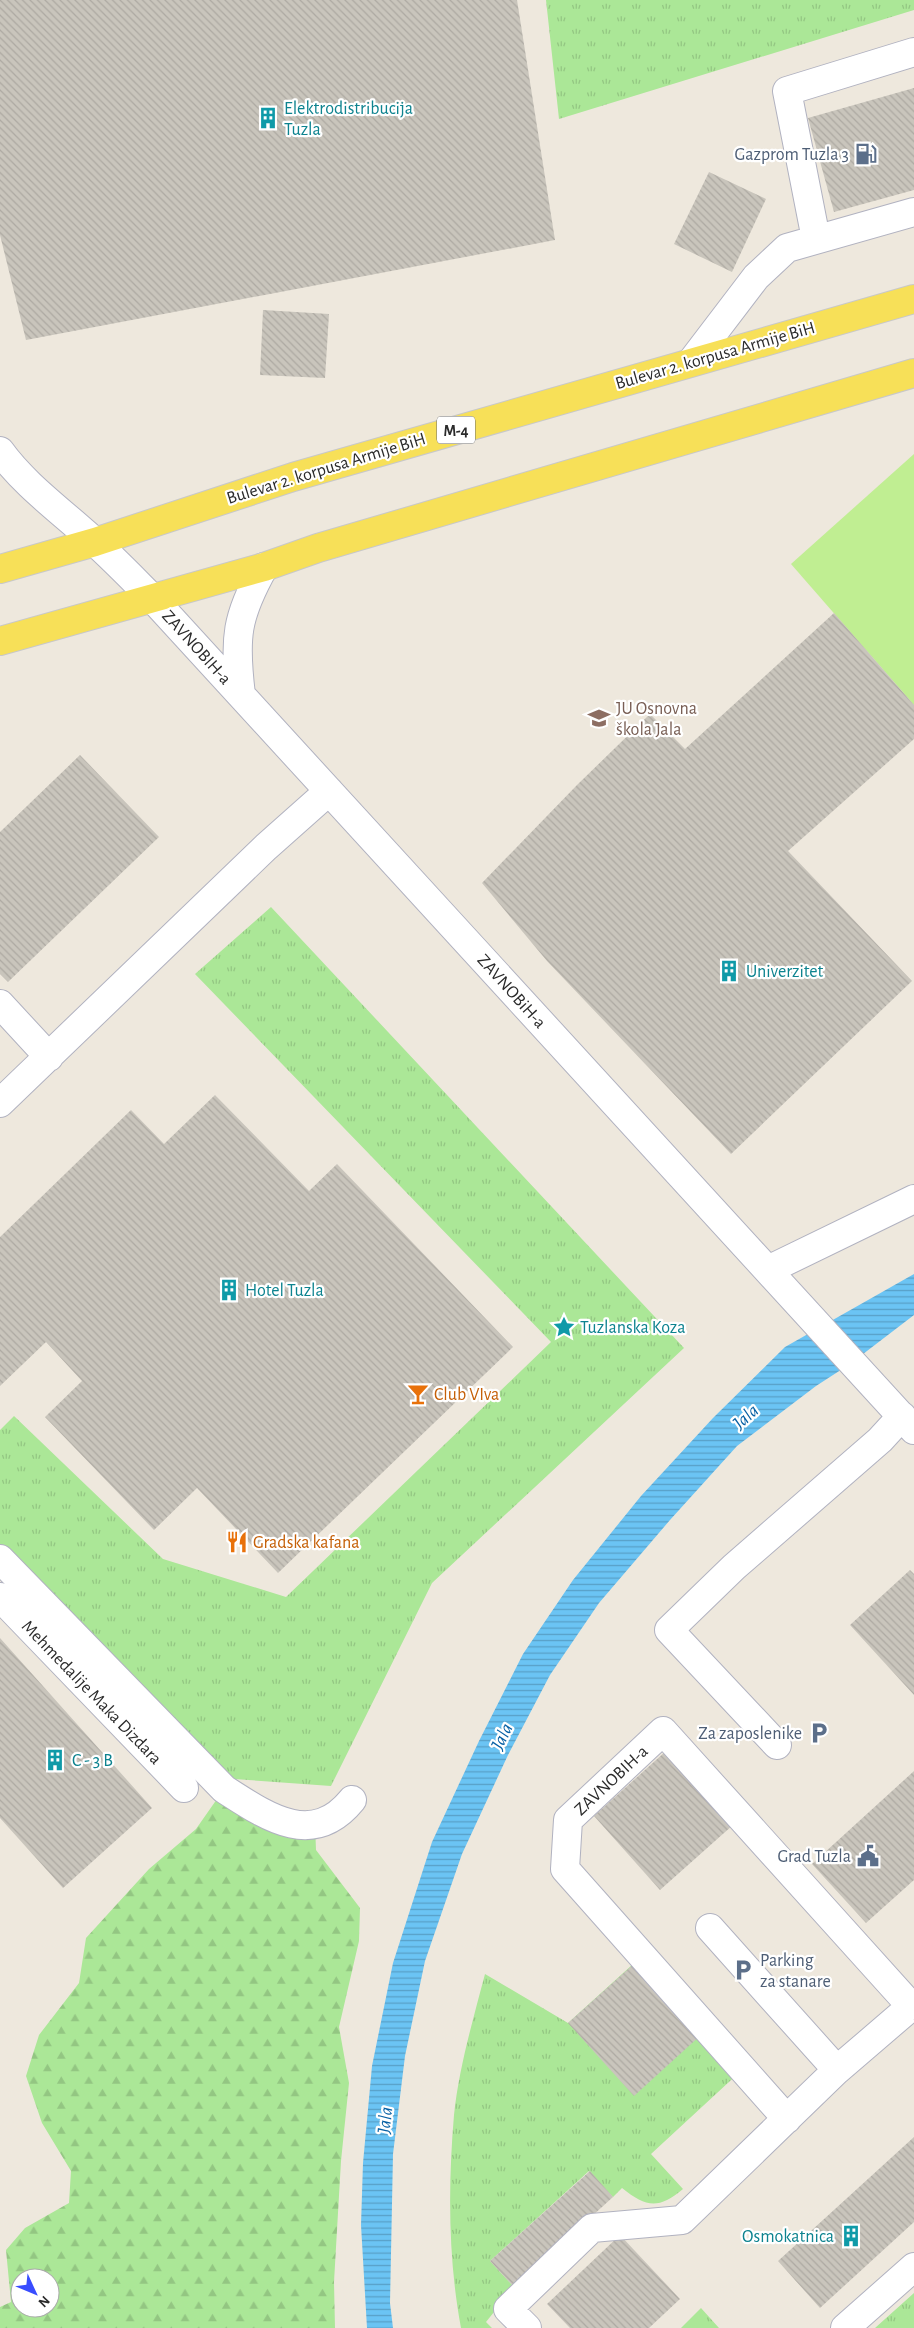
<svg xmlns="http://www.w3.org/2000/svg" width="914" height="2328" viewBox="0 0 914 2328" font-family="'Alegreya Sans',sans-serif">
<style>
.grass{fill:url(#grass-tufts)}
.forest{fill:url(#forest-firs);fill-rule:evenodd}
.pitch{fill:#c0ee92}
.water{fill:url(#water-rules)}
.building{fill:url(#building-back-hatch)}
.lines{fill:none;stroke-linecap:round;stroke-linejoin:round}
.minor-casing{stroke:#b1b2c0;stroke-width:30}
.major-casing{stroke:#c8c8c8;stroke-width:30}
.minor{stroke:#fff;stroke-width:28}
.major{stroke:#f7e058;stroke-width:28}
.labels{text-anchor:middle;stroke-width:4.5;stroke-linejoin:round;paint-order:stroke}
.shield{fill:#fff;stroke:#6b6b6b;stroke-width:1}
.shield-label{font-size:16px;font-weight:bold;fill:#2b2b2b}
.culture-label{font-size:18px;fill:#0d838f;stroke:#fff;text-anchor:start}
.service-label{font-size:18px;fill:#4e5e75;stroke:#fff;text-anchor:end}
.street-label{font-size:18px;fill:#2b2b2b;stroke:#fff}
.education-label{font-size:18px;fill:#785e54;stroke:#fff;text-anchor:start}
.food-label{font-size:18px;fill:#c56008;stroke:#fff;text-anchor:start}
.water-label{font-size:19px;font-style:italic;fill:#0760a4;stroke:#fff}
</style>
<defs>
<pattern id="grass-tufts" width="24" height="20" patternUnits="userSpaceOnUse" patternTransform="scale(1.25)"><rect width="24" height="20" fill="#abe797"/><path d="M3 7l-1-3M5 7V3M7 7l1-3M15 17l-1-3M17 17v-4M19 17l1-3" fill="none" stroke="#93c682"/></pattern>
<pattern id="forest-firs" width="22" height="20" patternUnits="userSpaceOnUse" patternTransform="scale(1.25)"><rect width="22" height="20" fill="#abe797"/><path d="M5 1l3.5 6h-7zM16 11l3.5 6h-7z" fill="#93c682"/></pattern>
<pattern id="water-rules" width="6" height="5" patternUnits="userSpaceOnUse" patternTransform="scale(1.25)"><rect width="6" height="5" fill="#6bc4f4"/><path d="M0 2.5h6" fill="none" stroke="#589fc6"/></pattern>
<pattern id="building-back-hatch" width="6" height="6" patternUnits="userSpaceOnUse" patternTransform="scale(1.25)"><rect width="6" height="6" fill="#c9c5bc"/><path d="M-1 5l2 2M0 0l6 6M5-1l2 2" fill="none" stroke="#ada9a2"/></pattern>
</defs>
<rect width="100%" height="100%" fill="#eee8dd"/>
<path class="grass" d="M546 0H914V10L559 119Z
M271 907 684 1348 432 1583 331 1786 220 1778 0 1552V1430L14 1416 163 1559 286 1597 551 1342 195 974Z
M643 1955 743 2069 651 2154 683 2189C658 2210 646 2207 622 2188L613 2197 589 2171 490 2261 514 2287 486 2322 492 2328H461C448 2259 448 2185 454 2115 459 2067 473 2020 485 1974L568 2023Z
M914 2293V2328H875Z
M701 2308 719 2328H681Z"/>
<path class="forest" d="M224 1789 315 1824 316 1850 360 1908 359 1941 339 2027 349 2083 341 2161 334 2282 335 2328H0V2307L11 2302 6 2250 25 2228 69 2203 71 2171 42 2123 26 2076 39 2035 79 1983 86 1938 149 1869 196 1829ZM20 2278H50V2308H20Z"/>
<path class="pitch" d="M914 454V705L791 564Z"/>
<path class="water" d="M914 1274V1315L850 1364 816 1386 737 1446 670 1520 599 1603 550 1675 508 1755 462 1854 425 1961 405 2056 393 2154 390 2303 393 2328H367L361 2225 363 2163 372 2066 393 1963 432 1842 479 1741 523 1654 573 1580 641 1496 713 1418 785 1347Z"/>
<path class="building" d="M0 0H517L555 240 26 340 0 235Z
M914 88V190L834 212 808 118Z
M709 172 766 199 732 272 674 244Z
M263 310 329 314 325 378 260 375Z
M834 613 914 705V739L788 851 912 981 731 1154 547 961 482 883 577 785 650 714 685 749Z
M80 755 159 837 8 982 0 974V832Z
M215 1095 309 1191 337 1164 513 1347 278 1573 197 1488 154 1530 45 1417 82 1381 46 1342 0 1386V1237L131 1110 164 1144Z
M910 1570 914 1574V1695L850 1625Z
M0 1638 152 1808 63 1888 0 1818Z
M666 1751 733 1825 660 1890 594 1816Z
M914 1771V1880L866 1923 812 1864Z
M636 1962 702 2034 634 2096 568 2023Z
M914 2137V2222L820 2308 778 2261Z
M590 2171 613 2197 514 2287 490 2261Z
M620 2235 680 2299 649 2328H570L547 2304Z"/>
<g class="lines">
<g class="minor-casing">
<path id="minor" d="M816 239 787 91 914 52
M692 361 756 277 787 248 914 212
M0 451C23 483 57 508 86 534 110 555 131 577 153 599L914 1430
M241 695C234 638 236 617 264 567
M0 1004 49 1057
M0 1103 266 847 329 791
M768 1270 914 1199
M0 1559 224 1789C266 1816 312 1849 352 1800
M0 1597 184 1788
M777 1745 669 1630 734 1567 880 1440 902 1416
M710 1928 837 2070 914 2004
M787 2119 565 1869 568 1820 663 1731 911 2006
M527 2328 508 2309 592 2228 682 2220 837 2070
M845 2328 914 2267"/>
</g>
<g class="major-casing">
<path id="major" d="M0 569 95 542 293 477 914 299
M0 641 264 567 318 548 914 373"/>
</g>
<use href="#minor" class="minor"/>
<use href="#major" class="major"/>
</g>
<defs>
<g id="building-bare" transform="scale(1.725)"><path d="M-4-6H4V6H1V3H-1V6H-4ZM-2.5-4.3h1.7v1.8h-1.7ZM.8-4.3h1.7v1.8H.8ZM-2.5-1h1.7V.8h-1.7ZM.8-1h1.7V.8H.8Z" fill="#0f9aa8" stroke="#fff" stroke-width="2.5" paint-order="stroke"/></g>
<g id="fuel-bare" transform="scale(1.725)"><path d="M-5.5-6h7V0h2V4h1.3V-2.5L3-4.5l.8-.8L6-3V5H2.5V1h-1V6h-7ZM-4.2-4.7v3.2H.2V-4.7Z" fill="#5c6f8a" stroke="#fff" stroke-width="2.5" paint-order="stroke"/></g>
<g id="school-bare" transform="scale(1.725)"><path d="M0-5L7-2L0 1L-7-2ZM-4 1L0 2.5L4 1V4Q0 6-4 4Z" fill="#8d6e63" stroke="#fff" stroke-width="2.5" paint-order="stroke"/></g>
<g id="sight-bare" transform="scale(1.725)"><path d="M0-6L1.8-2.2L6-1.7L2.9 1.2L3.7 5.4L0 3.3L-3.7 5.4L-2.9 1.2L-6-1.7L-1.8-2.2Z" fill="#0f9aa8" stroke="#fff" stroke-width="2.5" paint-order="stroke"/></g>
<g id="bar-bare" transform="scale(1.725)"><path d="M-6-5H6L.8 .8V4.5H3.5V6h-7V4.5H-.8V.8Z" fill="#e8710a" stroke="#fff" stroke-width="2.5" paint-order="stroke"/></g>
<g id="restaurant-bare" transform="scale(1.725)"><path d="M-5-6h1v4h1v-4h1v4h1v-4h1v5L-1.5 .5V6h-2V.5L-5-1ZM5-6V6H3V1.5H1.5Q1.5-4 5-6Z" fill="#e8710a" stroke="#fff" stroke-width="2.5" paint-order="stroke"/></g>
<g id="parking-bare" transform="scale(1.725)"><path d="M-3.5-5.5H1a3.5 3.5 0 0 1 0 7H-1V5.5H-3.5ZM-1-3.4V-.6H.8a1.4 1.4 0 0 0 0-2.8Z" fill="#5c6f8a" stroke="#fff" stroke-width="2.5" paint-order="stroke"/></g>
<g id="civic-bare" transform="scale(1.725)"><path d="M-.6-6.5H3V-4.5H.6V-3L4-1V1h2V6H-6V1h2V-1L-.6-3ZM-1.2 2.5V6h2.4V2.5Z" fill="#5c6f8a" stroke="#fff" stroke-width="2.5" paint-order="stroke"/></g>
</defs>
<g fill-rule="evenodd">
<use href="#building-bare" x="268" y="118"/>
<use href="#fuel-bare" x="866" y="154"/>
<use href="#school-bare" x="599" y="718"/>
<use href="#building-bare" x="729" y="971"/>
<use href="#building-bare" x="229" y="1290"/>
<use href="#sight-bare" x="564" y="1327"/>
<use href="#bar-bare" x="418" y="1394"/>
<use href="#restaurant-bare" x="237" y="1542"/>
<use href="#parking-bare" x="819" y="1733"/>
<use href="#building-bare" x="55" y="1760"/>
<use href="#civic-bare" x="868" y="1856"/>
<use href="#parking-bare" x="743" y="1970"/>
<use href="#building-bare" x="851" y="2236"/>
</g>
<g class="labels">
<rect class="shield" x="437" y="416.5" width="38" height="27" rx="4"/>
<g class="shield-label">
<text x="456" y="436">M-4</text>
</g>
<g class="culture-label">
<text x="284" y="114">Elektrodistribucija<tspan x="284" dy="21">Tuzla</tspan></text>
<text x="746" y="977">Univerzitet</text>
<text x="245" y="1296">Hotel Tuzla</text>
<text x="580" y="1333">Tuzlanska Koza</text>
<text x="72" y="1766">C - 3 B</text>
<text x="834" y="2242" text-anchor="end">Osmokatnica</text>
</g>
<g class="service-label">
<text x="849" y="160">Gazprom Tuzla 3</text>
<text x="802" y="1739">Za zaposlenike</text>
<text x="851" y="1862">Grad Tuzla</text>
<text x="760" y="1966" text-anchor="start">Parking<tspan x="760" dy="21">za stanare</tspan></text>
</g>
<g class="street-label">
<text transform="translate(715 355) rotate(-16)" y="6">Bulevar 2. korpusa Armije BiH</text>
<text transform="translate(326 468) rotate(-17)" y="6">Bulevar 2. korpusa Armije BiH</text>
<text transform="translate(197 647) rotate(48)" y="6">ZAVNOBIH-a</text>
<text transform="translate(512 991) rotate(48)" y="6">ZAVNOBiH-a</text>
<text transform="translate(92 1692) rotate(46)" y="6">Mehmedalije Maka Dizdara</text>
<text transform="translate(611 1780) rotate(-43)" y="6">ZAVNOBIH-a</text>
</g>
<g class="education-label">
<text x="616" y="714">JU Osnovna<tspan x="616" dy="21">škola Jala</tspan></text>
</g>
<g class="food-label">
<text x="434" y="1400">Club VIva</text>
<text x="253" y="1548">Gradska kafana</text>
</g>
<g class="water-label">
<text transform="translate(745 1416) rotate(-42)" y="7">Jala</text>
<text transform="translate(501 1736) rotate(-64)" y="7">Jala</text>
<text transform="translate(384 2120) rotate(-84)" y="7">Jala</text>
</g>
</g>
<g transform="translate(35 2293) rotate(134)"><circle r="24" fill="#ffffff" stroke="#aaaaaa"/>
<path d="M0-4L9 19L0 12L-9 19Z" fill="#394dff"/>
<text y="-8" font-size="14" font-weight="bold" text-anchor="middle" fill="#2b2b2b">N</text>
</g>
</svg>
